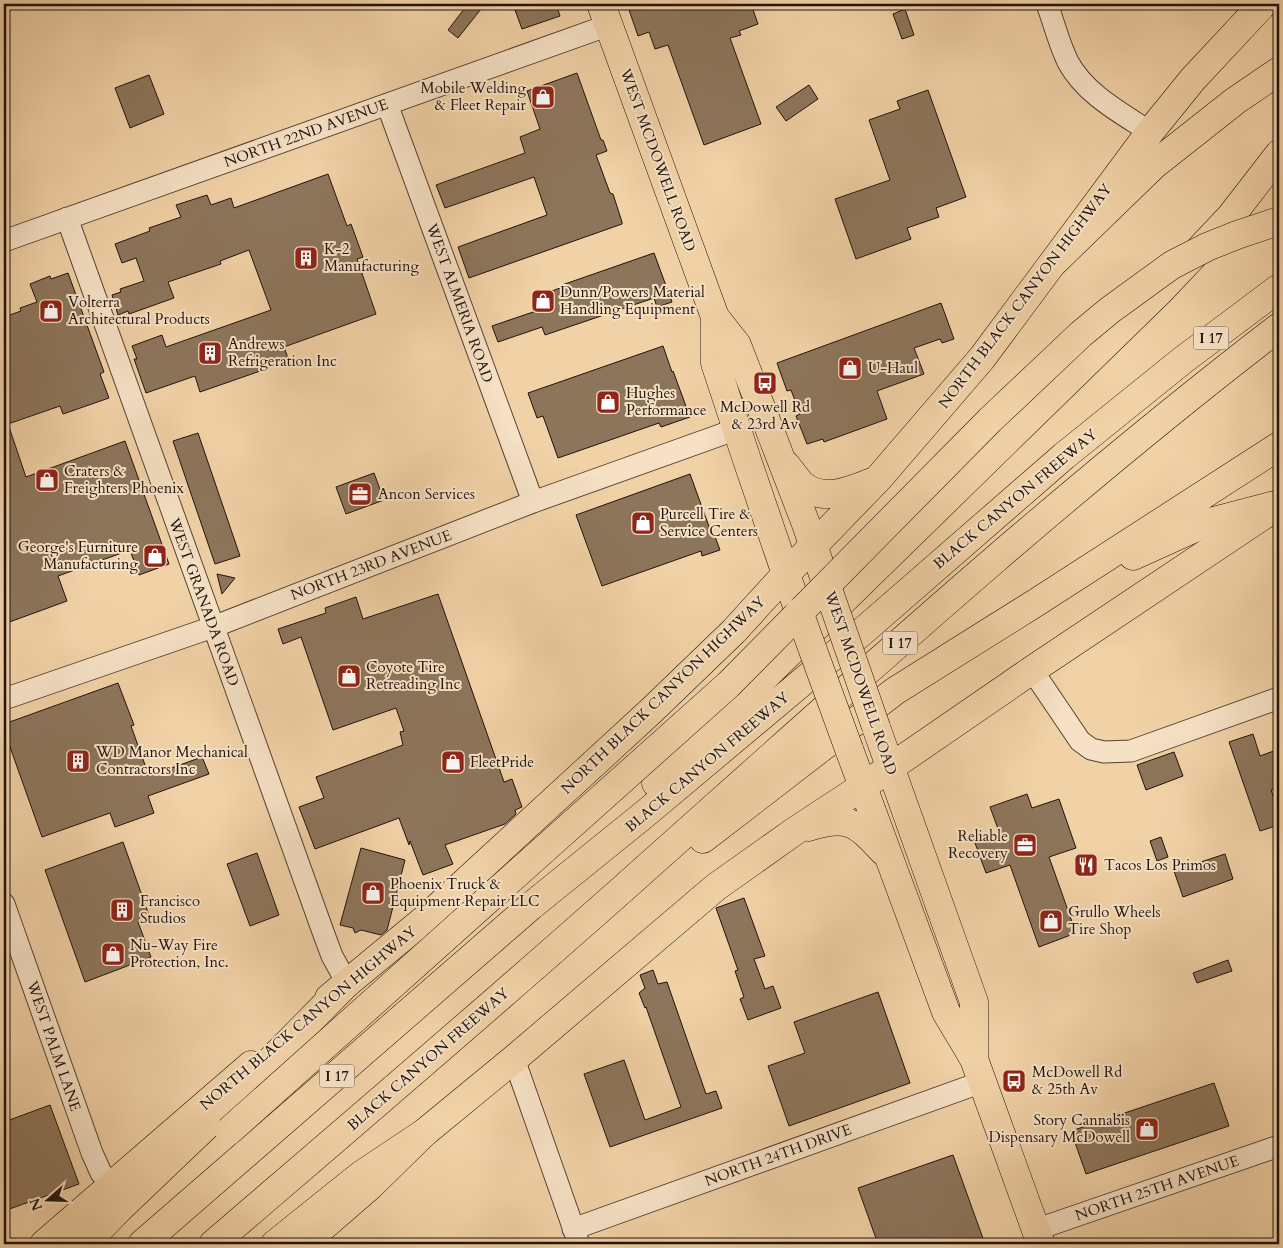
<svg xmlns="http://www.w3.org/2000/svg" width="1283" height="1248" viewBox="0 0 1283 1248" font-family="Cardo,serif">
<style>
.building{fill:#8d755b;stroke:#21120a}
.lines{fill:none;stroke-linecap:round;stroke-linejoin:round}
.minor-casing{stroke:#554231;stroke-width:23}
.major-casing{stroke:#21120a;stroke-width:29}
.highway-casing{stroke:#21120a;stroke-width:29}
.minor{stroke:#f6e1c5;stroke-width:21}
.major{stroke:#f1d1a6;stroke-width:28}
.highway{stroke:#f1d1a6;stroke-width:28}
.major-bridge-casing{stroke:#21120a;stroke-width:29;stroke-linecap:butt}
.highway-bridge-casing{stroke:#21120a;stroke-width:29;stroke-linecap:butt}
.major-bridge{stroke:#f1d1a6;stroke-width:28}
.highway-bridge{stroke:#f1d1a6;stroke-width:28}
.labels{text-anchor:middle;stroke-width:4;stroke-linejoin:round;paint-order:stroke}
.shield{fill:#f6e1c5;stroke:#615042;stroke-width:1}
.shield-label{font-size:14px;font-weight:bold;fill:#21120a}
.poi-label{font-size:15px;fill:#21120a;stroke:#f6e1c5;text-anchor:start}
.street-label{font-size:15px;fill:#21120a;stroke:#f6e1c5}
</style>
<rect width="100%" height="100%" fill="#f1d1a6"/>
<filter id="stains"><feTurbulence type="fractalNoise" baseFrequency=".004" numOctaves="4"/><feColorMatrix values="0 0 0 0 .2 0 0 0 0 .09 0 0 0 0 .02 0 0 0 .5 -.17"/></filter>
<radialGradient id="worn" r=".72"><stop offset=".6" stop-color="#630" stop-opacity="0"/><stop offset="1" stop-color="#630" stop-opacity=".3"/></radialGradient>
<path class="building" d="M468 4H485L458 38 448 30Z
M521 4H556L560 16 522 29 515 10 523 8Z
M627 4H751L758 24 739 31 741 35 730 38 761 124 704 145 668 45 655 49 649 32 638 36Z
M905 9 914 35 902 39 893 14Z
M577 73 601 140H603L607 151 596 155 610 193 613 194 622 222V224L469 278 458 247 547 215 534 177 445 208 436 185 525 153 520 137 540 129 527 91Z
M149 75 164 114 130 128 115 88Z
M809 85 818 99 786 121 776 107Z
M928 90 966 197 936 208 939 217 907 228 911 239 856 259 835 199 890 180 869 120 900 109 897 101Z
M328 174 347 226 351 224 363 257 357 259 376 314 284 347 289 361 200 392 195 376 146 393 134 359H137L132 346 162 335 166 347 271 310 249 250 220 261 221 264 168 282 174 298 129 314 128 311 118 315 112 295 121 292 120 289 144 281 136 258 122 263 115 244 150 231 149 228 181 217 176 205 207 195 211 205 231 198 234 208Z
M654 253 672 302 657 307 654 298 545 335 542 327 498 342 492 326 536 311 532 298 563 287 562 285Z
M68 273 104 372 100 374 109 398 63 414 60 406 8 424 26 477 125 441 169 564 139 575 130 550 58 576 67 601 4 624V317L21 311 20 308 37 302 30 284 50 276 51 279Z
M941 303 954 339 942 343 940 339 914 348 924 374 877 391 887 419 824 442 823 439 807 444 796 416 800 414 791 390 787 391 777 363Z
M663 346 672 372 673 371 690 417 661 427 659 423 558 458 543 416 537 418 528 393Z
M198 433 240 556 215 564 173 441Z
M374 473 384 500 346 514 336 487Z
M690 474 711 532 713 531 720 550 702 556 701 551 602 586 576 515Z
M217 574 235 578 222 594Z
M438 594 504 782 512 779 522 807 515 810 516 814 505 824 445 845 453 864 423 875 410 841 409 845 399 818 315 849 299 807 324 798 316 777 403 745 400 732 404 731 396 708 333 730 301 637 283 644 278 629 326 613 325 608 356 597 363 619Z
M118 683 134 725 131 726 149 776 202 757 209 774 148 796 154 813 115 827 110 813 42 837 4 730V724Z
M1253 734 1260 756 1279 749V787L1271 790 1279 813V825L1260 831 1229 742Z
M1174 752 1183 776 1146 790 1137 765Z
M1027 794 1032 808 1059 799 1076 848 1049 857 1076 933 1039 947 1010 865 986 873 975 843 1000 834 990 807Z
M1161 837 1168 857 1157 861 1150 841Z
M123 842 150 918 138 922 151 957 85 982 45 870Z
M361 848 405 860 387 930 381 935 361 930 355 933 353 928 340 925Z
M257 853 279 915 250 926 227 864Z
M1225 854 1233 879 1183 897 1174 871Z
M744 898 765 956 754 959 765 989 773 986 781 1008 748 1020 740 999 744 997 735 971 738 970 716 908Z
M1228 960 1232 971 1197 983 1193 973Z
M653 970 658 984 667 982 706 1094 716 1091 722 1108 610 1147 584 1074 624 1060 645 1120 681 1107 646 1007 645 1008 639 993 645 988 640 975Z
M878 992 910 1083 789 1126 768 1066 805 1053 794 1022Z
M1214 1083 1229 1126 1086 1174 1071 1131Z
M50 1105 79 1184 4 1211V1122Z
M953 1155 985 1244H878L858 1188Z"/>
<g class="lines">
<g class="minor-casing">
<path id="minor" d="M1047 4C1054 23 1059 44 1068 62 1085 94 1121 113 1150 132
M387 104 533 502
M67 218 322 929 332 956 347 983
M4 241 609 25
M1032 670 1080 741 1091 749 1104 752 1131 751 1279 698
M4 699 213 627 533 502 737 429
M4 904 92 1153 101 1173 113 1184
M514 1059 579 1244
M573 1229 982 1082
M1035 1230 1279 1146"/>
</g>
<g class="major-casing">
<path id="major" d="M601 4 715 317 737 345 806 524 827 586
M715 317V363L747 460 799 612
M786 465C791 471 796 478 801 484 822 503 850 491 872 482
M876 727 974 1002V1059
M849 749 946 1012 974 1059 1041 1244
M808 827C848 815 856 822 883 851
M329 998 425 919 652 710 734 631 786 574 878 479 982 358 1150 132 1193 79 1263 4
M44 1244 251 1065
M303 1244 370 1186 424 1133 514 1059 716 887 795 831 862 787 1032 670 1279 505"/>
</g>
<g class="highway-casing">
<path id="highway" d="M1053 263 1154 165 1235 101 1279 71
M1133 556 1206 523 1279 504
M656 783 1161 290 1231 216 1279 154
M703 839 895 691 1037 602 1279 446
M85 1244 119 1209 208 1124 347 983
M142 1244 531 906 646 813 863 631 1064 456 1183 360 1279 288
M213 1244C354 1123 496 1002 635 878 846 690 1055 499 1279 327
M275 1244 361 1175 424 1133"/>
</g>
<use href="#minor" class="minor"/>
<use href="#major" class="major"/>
<use href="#highway" class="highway"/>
<g class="major-bridge-casing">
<path id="major-bridge" d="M827 586 876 727
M799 612 849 749"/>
</g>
<g class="highway-bridge-casing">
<path id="highway-bridge" d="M229 1131 728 685 990 420 1081 334 1110 310 1172 265 1207 247 1237 235 1279 221"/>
</g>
<use href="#major-bridge" class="major-bridge"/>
<use href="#highway-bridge" class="highway-bridge"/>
</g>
<defs>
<g id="shop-square" transform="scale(1.25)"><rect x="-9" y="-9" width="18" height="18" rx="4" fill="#8f2418" stroke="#f6e1c5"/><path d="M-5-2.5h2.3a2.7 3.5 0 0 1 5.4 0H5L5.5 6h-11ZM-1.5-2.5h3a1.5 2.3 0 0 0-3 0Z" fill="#fff"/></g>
<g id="building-square" transform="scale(1.25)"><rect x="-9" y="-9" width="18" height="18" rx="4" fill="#8f2418" stroke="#f6e1c5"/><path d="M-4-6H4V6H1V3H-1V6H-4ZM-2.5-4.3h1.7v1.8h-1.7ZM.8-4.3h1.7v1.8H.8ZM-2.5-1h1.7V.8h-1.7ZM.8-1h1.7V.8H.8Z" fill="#fff"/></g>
<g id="bus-square" transform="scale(1.25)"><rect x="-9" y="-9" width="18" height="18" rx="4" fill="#8f2418" stroke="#f6e1c5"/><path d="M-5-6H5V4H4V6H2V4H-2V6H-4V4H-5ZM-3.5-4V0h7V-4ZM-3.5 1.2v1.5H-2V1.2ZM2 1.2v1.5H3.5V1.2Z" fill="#fff"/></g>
<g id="office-square" transform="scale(1.25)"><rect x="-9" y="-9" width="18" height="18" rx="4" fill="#8f2418" stroke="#f6e1c5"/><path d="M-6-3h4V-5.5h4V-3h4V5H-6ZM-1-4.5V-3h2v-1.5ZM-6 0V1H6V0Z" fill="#fff"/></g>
<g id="restaurant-square" transform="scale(1.25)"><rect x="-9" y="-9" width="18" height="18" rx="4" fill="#8f2418" stroke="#f6e1c5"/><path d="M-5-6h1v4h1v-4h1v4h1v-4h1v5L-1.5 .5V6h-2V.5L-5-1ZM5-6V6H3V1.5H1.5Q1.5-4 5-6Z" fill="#fff"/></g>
</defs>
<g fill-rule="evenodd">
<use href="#shop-square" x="543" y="97"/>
<use href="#building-square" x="306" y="258"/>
<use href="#shop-square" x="543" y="301"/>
<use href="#shop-square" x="51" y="311"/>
<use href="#building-square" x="210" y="353"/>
<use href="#shop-square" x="850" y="368"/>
<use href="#bus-square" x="765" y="383"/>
<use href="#shop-square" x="608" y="402"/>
<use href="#shop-square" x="47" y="480"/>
<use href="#office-square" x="360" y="494"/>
<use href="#shop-square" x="643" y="523"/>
<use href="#shop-square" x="155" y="556"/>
<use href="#shop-square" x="349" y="676"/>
<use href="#building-square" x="78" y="761"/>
<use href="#shop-square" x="453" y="762"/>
<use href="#office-square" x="1025" y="845"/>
<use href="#restaurant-square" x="1086" y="865"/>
<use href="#shop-square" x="373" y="893"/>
<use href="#building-square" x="122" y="910"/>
<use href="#shop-square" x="1051" y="921"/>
<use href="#shop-square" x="113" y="954"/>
<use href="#bus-square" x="1014" y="1081"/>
<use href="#shop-square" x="1147" y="1129"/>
</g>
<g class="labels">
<g class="shield">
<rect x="1193.5" y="326.5" width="35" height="23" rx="4"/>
<rect x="882.5" y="631.5" width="35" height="23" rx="4"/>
<rect x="319.5" y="1064.5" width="35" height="23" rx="4"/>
</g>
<g class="shield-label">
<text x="1211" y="343">I 17</text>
<text x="900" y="648">I 17</text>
<text x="337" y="1081">I 17</text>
</g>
<g class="poi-label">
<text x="526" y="93" text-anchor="end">Mobile Welding<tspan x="526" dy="17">&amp; Fleet Repair</tspan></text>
<text x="324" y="254">K-2<tspan x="324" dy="17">Manufacturing</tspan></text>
<text x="560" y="297">Dunn/Powers Material<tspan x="560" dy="17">Handling Equipment</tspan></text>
<text x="68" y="307">Volterra<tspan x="68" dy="17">Architectural Products</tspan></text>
<text x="228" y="349">Andrews<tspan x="228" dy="17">Refrigeration Inc</tspan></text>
<text x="868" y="373">U-Haul</text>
<text x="626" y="398">Hughes<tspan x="626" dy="17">Performance</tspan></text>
<text x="765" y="412" text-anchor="middle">McDowell Rd<tspan x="765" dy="17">&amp; 23rd Av</tspan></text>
<text x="64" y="476">Craters &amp;<tspan x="64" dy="17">Freighters Phoenix</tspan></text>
<text x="378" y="499">Ancon Services</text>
<text x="660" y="519">Purcell Tire &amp;<tspan x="660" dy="17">Service Centers</tspan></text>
<text x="138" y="552" text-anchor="end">George's Furniture<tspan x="138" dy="17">Manufacturing</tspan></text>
<text x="366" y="672">Coyote Tire<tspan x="366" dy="17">Retreading Inc</tspan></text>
<text x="96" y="757">WD Manor Mechanical<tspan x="96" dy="17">Contractors Inc</tspan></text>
<text x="470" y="767">FleetPride</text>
<text x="1008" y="841" text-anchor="end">Reliable<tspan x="1008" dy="17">Recovery</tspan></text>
<text x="1104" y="870">Tacos Los Primos</text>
<text x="390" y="889">Phoenix Truck &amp;<tspan x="390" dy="17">Equipment Repair LLC</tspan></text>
<text x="140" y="906">Francisco<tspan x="140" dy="17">Studios</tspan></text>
<text x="1068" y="917">Grullo Wheels<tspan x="1068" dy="17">Tire Shop</tspan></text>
<text x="130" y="950">Nu-Way Fire<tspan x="130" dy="17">Protection, Inc.</tspan></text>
<text x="1032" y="1077">McDowell Rd<tspan x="1032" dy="17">&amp; 25th Av</tspan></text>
<text x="1130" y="1125" text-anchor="end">Story Cannabis<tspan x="1130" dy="17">Dispensary McDowell</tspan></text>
</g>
<g class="street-label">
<text transform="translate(306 133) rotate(-20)" y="5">NORTH 22ND AVENUE</text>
<text transform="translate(658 160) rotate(70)" y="5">WEST MCDOWELL ROAD</text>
<text transform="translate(1025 296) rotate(-53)" y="5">NORTH BLACK CANYON HIGHWAY</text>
<text transform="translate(460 303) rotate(70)" y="5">WEST ALMERIA ROAD</text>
<text transform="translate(1015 499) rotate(-40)" y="5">BLACK CANYON FREEWAY</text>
<text transform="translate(371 565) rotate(-21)" y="5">NORTH 23RD AVENUE</text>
<text transform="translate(204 602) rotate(70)" y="5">WEST GRANADA ROAD</text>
<text transform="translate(861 683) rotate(71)" y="5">WEST MCDOWELL ROAD</text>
<text transform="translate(663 695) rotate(-44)" y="5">NORTH BLACK CANYON HIGHWAY</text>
<text transform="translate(707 762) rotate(-40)" y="5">BLACK CANYON FREEWAY</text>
<text transform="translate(308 1018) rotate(-40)" y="5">NORTH BLACK CANYON HIGHWAY</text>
<text transform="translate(54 1046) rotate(71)" y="5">WEST PALM LANE</text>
<text transform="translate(428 1059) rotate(-41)" y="5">BLACK CANYON FREEWAY</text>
<text transform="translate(778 1155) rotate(-20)" y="5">NORTH 24TH DRIVE</text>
<text transform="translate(1157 1188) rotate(-19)" y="5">NORTH 25TH AVENUE</text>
</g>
</g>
<rect width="1283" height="1248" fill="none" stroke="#f1d1a6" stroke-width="20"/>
<rect x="5" y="5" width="1273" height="1238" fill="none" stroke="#21120a" stroke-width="2.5"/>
<rect x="10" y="10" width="1263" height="1228" fill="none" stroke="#21120a"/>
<g transform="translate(48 1200) rotate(250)" stroke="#f6e1c5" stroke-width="4" paint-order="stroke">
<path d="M0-4L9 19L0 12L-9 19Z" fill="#21120a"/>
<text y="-8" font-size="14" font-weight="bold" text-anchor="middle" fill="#21120a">N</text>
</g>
<rect width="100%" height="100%" filter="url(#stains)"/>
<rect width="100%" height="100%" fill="url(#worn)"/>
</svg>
